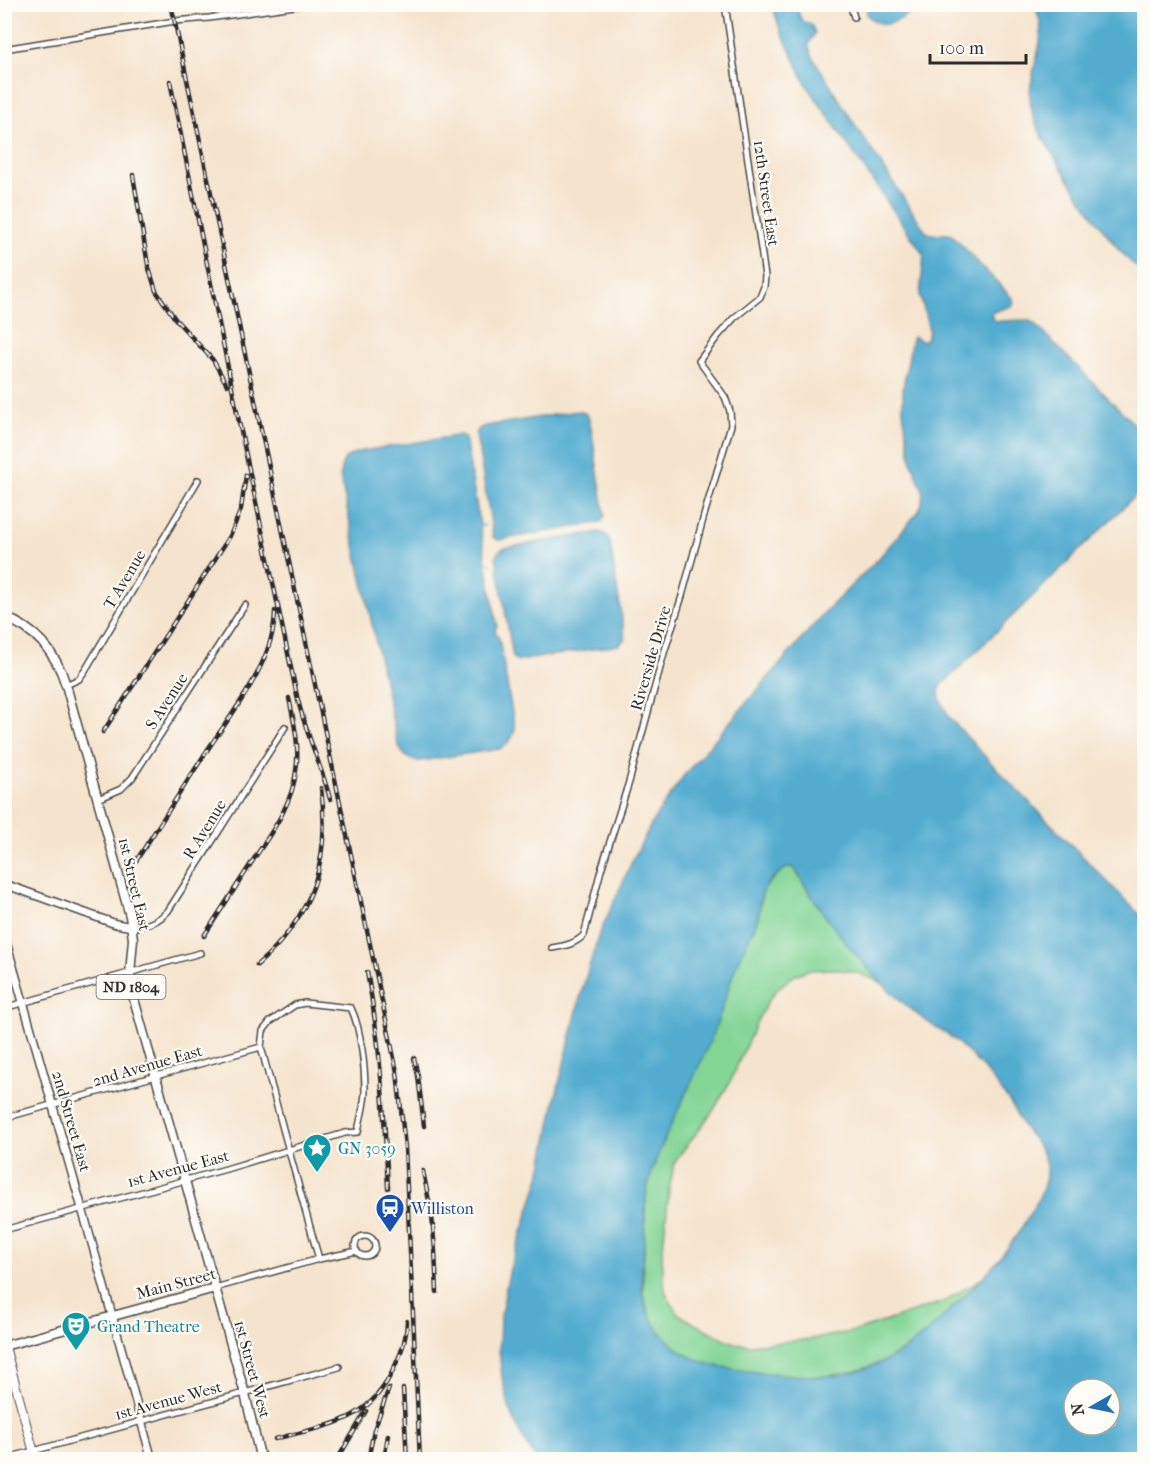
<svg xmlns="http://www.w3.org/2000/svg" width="1149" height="1464" viewBox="0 0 1149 1464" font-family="'IM FELL French Canon',serif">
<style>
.green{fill:#83d596;stroke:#578060;stroke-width:1.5}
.water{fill:#53acd0;stroke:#3f6c7e;stroke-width:1.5;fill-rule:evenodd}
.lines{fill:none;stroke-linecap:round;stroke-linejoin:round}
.stream{stroke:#53acd0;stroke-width:2}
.minor-casing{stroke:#494743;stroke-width:8}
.tertiary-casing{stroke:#494743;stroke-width:10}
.secondary-casing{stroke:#494743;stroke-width:10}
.primary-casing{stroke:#494743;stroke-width:11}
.minor{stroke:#fff;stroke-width:5}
.tertiary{stroke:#fff;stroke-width:7}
.secondary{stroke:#fff;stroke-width:8}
.primary{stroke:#fff;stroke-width:8}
.rail-casing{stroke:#2b2b2b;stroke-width:4.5}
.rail{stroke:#fdfcf7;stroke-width:2;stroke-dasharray:7;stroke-linecap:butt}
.labels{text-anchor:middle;stroke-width:4.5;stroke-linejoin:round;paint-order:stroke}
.shield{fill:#fdfcf7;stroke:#6a6a68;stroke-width:1.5}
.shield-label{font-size:15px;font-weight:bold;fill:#2b2b2b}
.street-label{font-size:16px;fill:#2b2b2b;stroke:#fdfcf7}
.culture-label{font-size:16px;fill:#0d838f;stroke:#fdfcf7;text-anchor:start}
.transit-label{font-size:16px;fill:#164399;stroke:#fdfcf7;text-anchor:start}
</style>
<rect width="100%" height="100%" fill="#fdfcf7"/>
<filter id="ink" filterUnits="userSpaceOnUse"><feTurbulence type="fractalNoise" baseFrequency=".0167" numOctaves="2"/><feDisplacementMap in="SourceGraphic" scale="12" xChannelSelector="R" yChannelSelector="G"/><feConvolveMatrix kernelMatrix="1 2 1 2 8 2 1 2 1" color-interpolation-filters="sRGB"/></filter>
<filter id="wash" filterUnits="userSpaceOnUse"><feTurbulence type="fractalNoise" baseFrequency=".008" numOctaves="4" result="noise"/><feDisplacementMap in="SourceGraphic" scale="24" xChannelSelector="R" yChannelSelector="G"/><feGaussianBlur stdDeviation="1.35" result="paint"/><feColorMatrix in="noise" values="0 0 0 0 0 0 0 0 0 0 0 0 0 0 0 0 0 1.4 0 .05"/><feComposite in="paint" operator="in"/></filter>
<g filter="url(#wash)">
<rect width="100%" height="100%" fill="#f5e4cd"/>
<path class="green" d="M790 867 794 868 796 871C820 912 850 947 882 983L855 972 834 969 808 970 795 975 778 988 768 1001 755 1025 730 1082 713 1111 675 1161 669 1189 662 1258 665 1291 677 1313 695 1324 725 1339 735 1343 750 1345 811 1339 856 1331 943 1302 981 1279 929 1332 906 1349 880 1363 848 1374 810 1377 736 1370 702 1362 683 1354 669 1343 655 1325 647 1309 643 1294 645 1209 647 1189 655 1161 682 1100 714 1033 727 988 739 957 758 919 762 894 764 888 782 870Z"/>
<path class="water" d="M772 5H795L802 21 811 24 815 33 808 45 812 56 855 125 926 232C936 238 942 231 952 235L1012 298 1014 304C1007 310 997 308 991 314L993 320 996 321 1028 320 1034 323 1144 434V487L942 685 939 691 940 699 949 717 990 762 1144 919V1459H536L522 1437 510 1411 502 1377 499 1348 500 1320 509 1272 540 1177 555 1100 581 994 598 937 634 857 654 819 685 774 825 612 879 558 918 512 922 503 923 491 912 463 903 412V388L912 338 913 337H916L918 339 923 341 927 337 929 330 920 295 924 255 806 84 780 29ZM790 867 794 868 796 871C822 915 855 957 891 992 900 1000 909 1008 918 1015 931 1025 946 1032 958 1043 977 1060 995 1081 1009 1101 1014 1109 1018 1118 1023 1126 1031 1138 1041 1146 1045 1161 1051 1185 1034 1205 1023 1225 1006 1254 984 1277 960 1300 935 1325 911 1350 878 1364 839 1380 808 1377 768 1373 726 1369 688 1366 660 1332 652 1321 645 1307 643 1294 640 1278 643 1261 644 1245 645 1226 644 1207 647 1189 651 1170 659 1153 666 1136 681 1102 699 1069 713 1034 723 1010 728 985 738 961 743 948 751 936 756 923 761 913 758 899 764 889 769 880 780 870 790 867ZM1074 1389H1110V1425H1074Z
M867 5V4L918 5C903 19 885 34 867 15Z
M1034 5H1144V274C1138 268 1130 262 1124 255 1101 229 1081 199 1062 169 1054 156 1045 143 1039 130 1033 119 1030 106 1030 94 1031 63 1051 34 1034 5Z
M578 411C586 412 588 415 590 422L605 516 602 521 598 523 498 540 493 537 491 524 476 434C478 429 480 428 485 426Z
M461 435 465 438 497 625 495 632 499 638 515 729C512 740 509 744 499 749L420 761C406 760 401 753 397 741L340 476C342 458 345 456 362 451Z
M598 532C606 533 608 536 610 543L625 638 622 642 618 645 518 661 513 658 496 556C498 551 500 549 505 548Z"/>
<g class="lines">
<path class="stream" d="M481 526 485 525
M487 564H491"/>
</g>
</g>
<g filter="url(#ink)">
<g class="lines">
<g class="minor-casing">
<path id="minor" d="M850 4 854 17
M4 49 175 21 209 18 308 4
M66 685 79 679 86 669 198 480
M98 799 121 789 132 778 245 605
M133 927C147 926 158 922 168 911L285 727
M552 948C565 946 575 944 584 935L601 870 629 782 664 653 682 596 705 512 731 425 730 411 725 397 699 361 718 336 734 318 760 297 764 287 765 276 725 4
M4 1008 200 953
M4 1118 261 1047
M4 1230 226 1169 345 1133 358 1132C360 1119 365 1104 365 1091 365 1067 361 1029 351 1008L305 1003 295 1005 270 1022 263 1031 261 1047C280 1118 299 1189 319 1259
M355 1246a10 10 0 1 1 20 0a10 10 0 1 1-20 0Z
M215 1288 319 1259 357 1251
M4 1459 339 1367"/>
</g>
<g class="tertiary-casing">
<path id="tertiary" d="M4 884 116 924 133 927
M4 935 97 1261 152 1460"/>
</g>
<g class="secondary-casing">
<path id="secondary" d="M4 1343 36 1460"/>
</g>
<g class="primary-casing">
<path id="primary" d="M4 617C36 629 56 653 66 685L130 916 133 939 130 974 132 992 245 1394 261 1460
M4 1346 215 1288"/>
</g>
<use href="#minor" class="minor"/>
<use href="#tertiary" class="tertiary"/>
<use href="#secondary" class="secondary"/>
<use href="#primary" class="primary"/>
<g class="rail-casing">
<path id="rail" d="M171 4 397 1072 405 1147 420 1460
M170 81 239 422 297 696C305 732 321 764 330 799
M133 175 148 265 156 291 176 320 213 360 227 385
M103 732 230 536 241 509 246 475
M136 861C160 824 184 786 208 749 235 709 274 662 275 611
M204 936C220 911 236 887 252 862 270 834 292 806 296 771 300 746 294 722 289 698
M257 965C313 916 331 861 321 788
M367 972C381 1044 384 1114 388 1188
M414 1058 418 1076 424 1126
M423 1171 432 1216 435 1251 437 1292
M403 1389 407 1460
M275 1439C330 1424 369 1424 395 1366 402 1352 407 1337 407 1321
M337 1460 366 1411
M368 1460 374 1430 389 1388
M384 1460 388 1435"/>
</g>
<use href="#rail" class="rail"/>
</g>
</g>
<defs>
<g id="sight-pin" transform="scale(1.5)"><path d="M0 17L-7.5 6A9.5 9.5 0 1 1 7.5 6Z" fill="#0f9aa8" stroke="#fdfcf7"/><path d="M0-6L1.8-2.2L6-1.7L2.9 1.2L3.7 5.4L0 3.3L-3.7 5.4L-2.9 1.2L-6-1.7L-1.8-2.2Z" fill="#fff"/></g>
<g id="station-pin" transform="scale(1.5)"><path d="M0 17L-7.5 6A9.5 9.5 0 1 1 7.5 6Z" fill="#1a4fb4" stroke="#fdfcf7"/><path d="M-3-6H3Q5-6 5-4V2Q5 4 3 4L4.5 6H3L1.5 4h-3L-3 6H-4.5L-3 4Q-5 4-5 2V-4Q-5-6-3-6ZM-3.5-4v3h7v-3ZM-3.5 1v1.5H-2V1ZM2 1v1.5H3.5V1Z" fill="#fff"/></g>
<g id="theatre-pin" transform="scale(1.5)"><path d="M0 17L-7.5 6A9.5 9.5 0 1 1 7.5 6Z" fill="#0f9aa8" stroke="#fdfcf7"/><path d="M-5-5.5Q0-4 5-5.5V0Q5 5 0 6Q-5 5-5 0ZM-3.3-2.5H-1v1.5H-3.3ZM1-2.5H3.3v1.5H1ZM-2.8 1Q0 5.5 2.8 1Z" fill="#fff"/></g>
</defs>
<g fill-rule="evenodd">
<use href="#sight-pin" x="317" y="1148"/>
<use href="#station-pin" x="390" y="1208"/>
<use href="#theatre-pin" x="76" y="1326"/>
</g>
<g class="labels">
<rect class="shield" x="96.5" y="975" width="69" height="24" rx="4.5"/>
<g class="shield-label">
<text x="131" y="992">ND 1804</text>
</g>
<g class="street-label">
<text transform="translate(767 193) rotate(82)" y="6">12th Street East</text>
<text transform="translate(124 579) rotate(-59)" y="6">T Avenue</text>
<text transform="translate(650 658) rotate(-74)" y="6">Riverside Drive</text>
<text transform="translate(166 701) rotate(-57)" y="6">S Avenue</text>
<text transform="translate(204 829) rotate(-58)" y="6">R Avenue</text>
<text transform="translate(135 884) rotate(77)" y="6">1st Street East</text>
<text transform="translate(147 1065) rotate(-16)" y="6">2nd Avenue East</text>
<text transform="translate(72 1121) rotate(74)" y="6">2nd Street East</text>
<text transform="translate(178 1168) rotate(-15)" y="6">1st Avenue East</text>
<text transform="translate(176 1283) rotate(-15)" y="6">Main Street</text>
<text transform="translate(253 1369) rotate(75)" y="6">1st Street West</text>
<text transform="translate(168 1400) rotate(-15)" y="6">1st Avenue West</text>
</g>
<g class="culture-label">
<text x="338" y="1154">GN 3059</text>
<text x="97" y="1332">Grand Theatre</text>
</g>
<g class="transit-label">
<text x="411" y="1214">Williston</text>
</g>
</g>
<rect width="1149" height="1464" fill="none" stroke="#fdfcf7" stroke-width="24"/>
<g transform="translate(1092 1407) rotate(261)"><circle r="28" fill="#fdfcf7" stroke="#a9a8a5" stroke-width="1.5"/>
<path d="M0-4.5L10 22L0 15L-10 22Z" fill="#1f6fb2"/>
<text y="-9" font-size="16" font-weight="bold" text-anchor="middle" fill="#2b2b2b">N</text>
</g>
<path d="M930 54v9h96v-9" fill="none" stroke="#2b2b2b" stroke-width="3"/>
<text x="939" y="54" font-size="18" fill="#2b2b2b" stroke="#fdfcf7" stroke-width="4.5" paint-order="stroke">100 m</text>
</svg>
